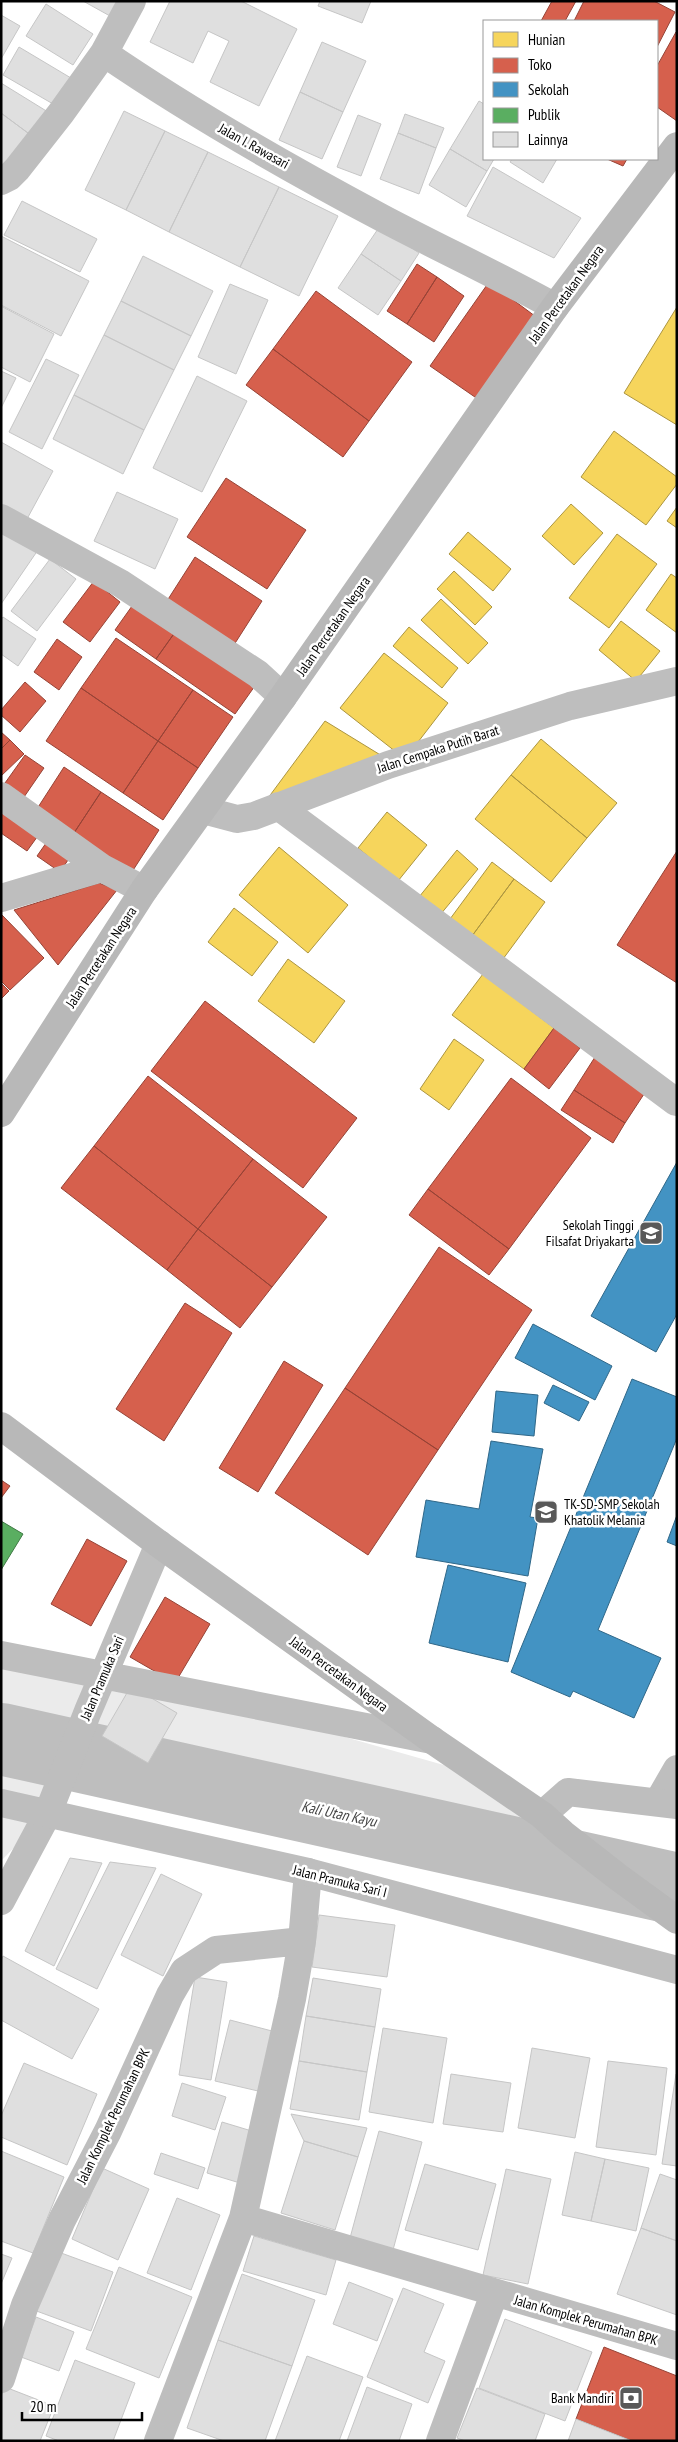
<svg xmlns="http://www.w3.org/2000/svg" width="678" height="2442" viewBox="0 0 678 2442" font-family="'PT Sans Narrow',sans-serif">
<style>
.green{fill:#ebebeb}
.homes{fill:#f6d55c;stroke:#ac9540}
.shops{fill:#d6604d;stroke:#964336}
.schools{fill:#4393c3;stroke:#2f6788}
.public{fill:#5aae61;stroke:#3f7a44}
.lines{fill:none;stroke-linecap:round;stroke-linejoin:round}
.river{stroke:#bebebe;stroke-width:72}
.building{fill:#dfdfdf;stroke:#c6c6c6}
.minor{stroke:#bebebe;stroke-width:28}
.tertiary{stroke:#bebebe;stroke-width:28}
.secondary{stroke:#b8b8b8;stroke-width:28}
.labels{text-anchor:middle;stroke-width:5;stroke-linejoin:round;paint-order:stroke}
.street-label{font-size:14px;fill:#000;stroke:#fff}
.poi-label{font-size:14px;fill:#000;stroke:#fff;text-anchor:end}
.water-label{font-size:15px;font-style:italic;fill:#434343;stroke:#fff}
</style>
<rect width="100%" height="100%" fill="#fff"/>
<path class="green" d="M1 1655 221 1702 479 1775 615 1877 521 1854 68 1756 47 1812 1 1802Z
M1 1804 48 1813 1 1861Z"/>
<path class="homes" d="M677 307V425L624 393Z
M614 431 677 477V484L646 525 581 477Z
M571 504 603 533 574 565 542 536Z
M677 507V528L667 521Z
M468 532 511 569 493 591 449 554Z
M617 534 657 564 609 628 569 598Z
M454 571 492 607 475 625 437 589Z
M671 574 677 578V633L646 610Z
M441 599 488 643 468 664 421 620Z
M621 621 660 651 636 681 599 650Z
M409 627 458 668 442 688 393 646Z
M384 653 448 703 405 759 340 708Z
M325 721 387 759 268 798Z
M541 739 617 803 587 838 511 775Z
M511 775 587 838 551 882 475 819Z
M387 812 427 845 398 881 358 848Z
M279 847 348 905 308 953 239 895Z
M457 850 478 869 440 915 419 897Z
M492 862 514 879 472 936 450 919Z
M514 879 545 902 503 959 472 936Z
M234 908 278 942 252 976 208 942Z
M288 959 345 1001 314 1043 258 1001Z
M483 974 554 1028 524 1069 452 1015Z
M454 1039 484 1060 449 1110 420 1089Z"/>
<path class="shops" d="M552 1H576L565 21H541Z
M584 1H654L675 12 657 47V21H574Z
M676 32H677V121L657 107V66Z
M607 159H627L623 166Z
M417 264 437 277 407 324 387 311Z
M437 277 464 296 434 342 407 324Z
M489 282 543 322 485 404 430 366Z
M316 291 412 362 369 421 273 349Z
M273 349 369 421 343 457 246 385Z
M226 478 306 530 267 589 187 537Z
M195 557 262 601 232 648 165 604Z
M94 581 120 602 90 642 63 622Z
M137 599 178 628 156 659 115 630Z
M178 628 257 683 235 714 156 659Z
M116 638 193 690 158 741 81 688Z
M57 639 82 657 59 690 34 672Z
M25 682 46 701 20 732 1 715V710Z
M81 688 158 741 123 793 46 741Z
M193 690 233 717 198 768 158 741Z
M1 732 10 740 1 749Z
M10 740 24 754 1 776V749Z
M158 741 198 768 163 820 123 793Z
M25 755 44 768 24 797 5 783Z
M64 767 101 792 70 839 33 815Z
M101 792 159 830 128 878 70 839Z
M1 807 40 833 27 851 1 833Z
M51 836 74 851 60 872 37 856Z
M677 851V983L617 945Z
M99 883 117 890 58 965 14 910Z
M2 915 44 958 10 990 1 981Z
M1 983 9 991 1 999Z
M205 1001 357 1118 303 1188 151 1071Z
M554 1028 580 1048 549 1089 524 1069Z
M595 1057 646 1091 625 1123 574 1090Z
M148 1076 253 1159 198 1229 94 1146Z
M511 1078 591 1138 509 1249 428 1189Z
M574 1090 625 1123 613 1143 561 1110Z
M94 1146 198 1229 167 1270 61 1188Z
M253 1159 327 1217 272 1287 198 1229Z
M428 1189 509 1249 489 1275 409 1215Z
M198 1229 272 1287 240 1328 167 1270Z
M439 1247 532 1310 438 1450 345 1388Z
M185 1303 232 1333 164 1441 116 1409Z
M284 1361 323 1385 258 1492 219 1468Z
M345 1388 438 1450 368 1555 275 1493Z
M1 1480 10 1486 1 1498Z
M87 1539 127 1561 91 1626 51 1604Z
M165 1597 210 1624 175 1683 130 1657Z
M604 2347 677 2376 676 2441H632L576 2419Z"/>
<path class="schools" d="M677 1162V1314L656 1352 591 1316Z
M533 1324 612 1366 595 1400 515 1358Z
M632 1379 677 1397V1438L598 1630 661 1658 634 1718 573 1691 570 1697 511 1672Z
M553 1385 589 1402 579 1421 544 1403Z
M496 1391 538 1395 534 1436 492 1432Z
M491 1441 543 1449 530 1517 538 1518 528 1576 416 1557 426 1500 479 1509Z
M677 1515V1546L667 1542Z
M448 1565 526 1583 508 1662 429 1643Z"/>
<path class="public" d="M1 1521 23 1534 1 1570Z"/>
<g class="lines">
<path class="river" d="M1 1739 677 1889"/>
</g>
<path class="building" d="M83 1H118L110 16Z
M170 1H241L297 29 259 106 210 82 229 41 208 31 193 63 150 42Z
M320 1H371L362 23 318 6Z
M46 4 93 34 73 65 26 36Z
M1 15 20 26 1 59Z
M322 42 366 61 343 112 300 92Z
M19 47 76 81 60 108 3 75Z
M1 83 48 112 32 136 1 113Z
M300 92 343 112 322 159 279 140Z
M479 101 484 104V159H494L487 171 450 149Z
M124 111 165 131 126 210 85 190Z
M1 113 32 136 8 171 1 165Z
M405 114 444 128 436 148 398 133Z
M358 115 381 124 361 176 337 167Z
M165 131 208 152 169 232 126 210Z
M398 133 436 148 419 194 380 179Z
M450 149 487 171 466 207 429 185Z
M208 152 279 187 240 267 169 232Z
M512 159H557L543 183 510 162Z
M493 167 581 218 554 258 467 216Z
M279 187 338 216 299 296 240 267Z
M22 201 97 239 80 272 4 235Z
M380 226 419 253 401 281 361 254Z
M1 236 89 281 61 336 1 305Z
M361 254 401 281 378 315 338 288Z
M143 256 213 291 191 336 121 301Z
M230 284 268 300 236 374 198 357Z
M121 301 191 336 174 370 104 335Z
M1 306 54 334 30 382 1 367Z
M104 335 174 370 144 430 74 395Z
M46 359 79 375 42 449 9 432Z
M1 371 16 378 1 408Z
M197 376 247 401 202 492 153 468Z
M74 395 144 430 123 474 53 439Z
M1 442 53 471 27 519 1 504Z
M117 492 178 519 155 569 94 541Z
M1 526 38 550 1 604Z
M50 559 76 579 37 631 11 611Z
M3 617 36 639 18 666 1 654V620Z
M131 1686 177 1713 148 1763 102 1736Z
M70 1858 102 1863 54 1966 25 1951Z
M110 1862 156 1868 97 1989 56 1969Z
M161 1874 202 1894 163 1976 121 1955Z
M319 1915 395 1925 387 1977 312 1967Z
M3 1956 99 2009 72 2059 1 2020V1961Z
M195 1977 227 1982 211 2080 179 2075Z
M313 1978 381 1989 375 2027 306 2016Z
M306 2016 375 2027 367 2072 299 2061Z
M230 2020 272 2031 258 2091 215 2081Z
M383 2028 447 2038 433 2123 369 2112Z
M532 2048 590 2058 575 2138 518 2128Z
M299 2061 367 2072 359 2120 290 2109Z
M608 2061 667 2068 656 2155 596 2147Z
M24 2063 97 2094 67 2165 1 2137V2116Z
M451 2074 511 2083 503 2132 443 2124Z
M676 2074H677V2166L662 2164Z
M182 2083 226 2097 215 2130 172 2116Z
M291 2114 367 2128 358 2157 304 2141Z
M222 2122 255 2132 240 2183 207 2173Z
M379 2131 422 2142 393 2250 350 2238Z
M304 2141 358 2157 335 2230 281 2213Z
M1 2151 64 2177 33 2253 1 2241Z
M575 2152 605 2159 591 2221 562 2215Z
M161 2153 205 2168 198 2189 154 2174Z
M605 2159 649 2168 636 2231 591 2221Z
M425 2164 496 2184 478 2250 405 2230Z
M102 2168 149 2189 118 2260 72 2239Z
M506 2169 551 2179 528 2284 483 2275Z
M660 2174 677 2180V2241L641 2228Z
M177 2198 220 2215 191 2290 147 2273Z
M641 2228 677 2241V2315L617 2294Z
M254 2236 336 2260 326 2295 243 2271Z
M53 2250 113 2272 91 2331 31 2309Z
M1 2254 12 2258 1 2284Z
M119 2267 192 2297 159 2378 86 2349Z
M242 2274 315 2300 292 2366 218 2340Z
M349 2282 393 2299 377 2341 333 2324Z
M403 2288 444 2304 424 2352 445 2361 428 2403 367 2377Z
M36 2317 74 2332 59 2371 21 2357Z
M505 2319 592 2352 565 2421 479 2388Z
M218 2340 292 2366 265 2441H224L187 2428Z
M307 2356 363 2377 339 2441H275Z
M75 2360 135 2383 113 2441H59L46 2436Z
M5 2387 54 2406 40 2441 1 2440V2396Z
M367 2387 412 2404 399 2441H347Z
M477 2388 545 2414 535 2441H465L457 2438Z
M576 2419 632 2441H568Z"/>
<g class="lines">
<path class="minor" d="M104 53C193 114 288 168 384 219 441 249 499 276 555 307
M1 181 9 177 17 169 61 113 104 53 132 1
M1 518 120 583 258 674 283 697
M1 796 102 868
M278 806 676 1102
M203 810 237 819 254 816 388 765 570 706 677 681
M1 898 102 868 144 890
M658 1802 677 1769
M1 1901 48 1813
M243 2218 677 2346
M1 2379 25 2305 62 2220 108 2131 170 1995 184 1971 216 1950 302 1941
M158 2441 243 2218 292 1999 302 1941 308 1872
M440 2441 494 2294"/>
<path class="tertiary" d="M1 1655 432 1740
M1 1803 308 1872 677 1970
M48 1813 88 1711 159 1544
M542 1815 568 1792 677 1805"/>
<path class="secondary" d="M1 1113 144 890 283 697 555 307 677 146
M1 1426 159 1544 432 1740 542 1815 563 1834 618 1877 677 1920"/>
</g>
<defs>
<g id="university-square" transform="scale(1.25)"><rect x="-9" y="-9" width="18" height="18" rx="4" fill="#595959" stroke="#fff"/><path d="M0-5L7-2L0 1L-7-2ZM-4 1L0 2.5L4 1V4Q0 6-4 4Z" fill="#fff"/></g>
<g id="school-square" transform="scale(1.25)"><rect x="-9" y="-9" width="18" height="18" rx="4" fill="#595959" stroke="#fff"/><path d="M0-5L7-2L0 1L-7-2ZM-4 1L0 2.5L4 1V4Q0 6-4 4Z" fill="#fff"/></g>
<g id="bank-square" transform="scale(1.25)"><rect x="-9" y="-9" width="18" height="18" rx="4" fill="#595959" stroke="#fff"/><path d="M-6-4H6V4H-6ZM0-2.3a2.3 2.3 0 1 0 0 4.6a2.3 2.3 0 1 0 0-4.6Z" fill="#fff"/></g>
</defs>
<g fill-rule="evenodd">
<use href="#university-square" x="651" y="1233"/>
<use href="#school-square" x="546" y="1512"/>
<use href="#bank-square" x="631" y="2398"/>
</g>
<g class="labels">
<g class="street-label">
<text transform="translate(254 146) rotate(29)" y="5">Jalan I. Rawasari</text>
<text transform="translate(566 294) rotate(-54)" y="5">Jalan Percetakan Negara</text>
<text transform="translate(333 626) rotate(-55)" y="5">Jalan Percetakan Negara</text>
<text transform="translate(438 749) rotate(-18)" y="5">Jalan Cempaka Putih Barat</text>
<text transform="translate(101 957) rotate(-57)" y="5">Jalan Percetakan Negara</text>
<text transform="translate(339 1674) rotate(36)" y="5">Jalan Percetakan Negara</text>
<text transform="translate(102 1678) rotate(-67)" y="5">Jalan Pramuka Sari</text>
<text transform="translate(340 1881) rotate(14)" y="5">Jalan Pramuka Sari I</text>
<text transform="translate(113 2116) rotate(-64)" y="5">Jalan Komplek Perumahan BPK</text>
<text transform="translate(586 2320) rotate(16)" y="5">Jalan Komplek Perumahan BPK</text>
</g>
<g class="poi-label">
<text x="634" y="1230">Sekolah Tinggi<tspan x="634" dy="16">Filsafat Driyakarta</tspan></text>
<text x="564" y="1509" text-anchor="start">TK-SD-SMP Sekolah<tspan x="564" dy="16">Khatolik Melania</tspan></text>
<text x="614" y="2403">Bank Mandiri</text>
</g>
<g class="water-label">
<text transform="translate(339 1814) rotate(12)" y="5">Kali Utan Kayu</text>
</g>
</g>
<rect width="678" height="2442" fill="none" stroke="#000000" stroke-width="5"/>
<rect x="483" y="20" width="175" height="140" fill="#ffffff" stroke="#999999"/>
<rect x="493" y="32" width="25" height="15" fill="#f6d55c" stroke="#999999"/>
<text x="528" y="45" font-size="15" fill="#000000">Hunian</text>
<rect x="493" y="58" width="25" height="15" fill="#d6604d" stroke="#999999"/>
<text x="528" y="70" font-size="15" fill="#000000">Toko</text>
<rect x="493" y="82" width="25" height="15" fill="#4393c3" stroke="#999999"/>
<text x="528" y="95" font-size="15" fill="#000000">Sekolah</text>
<rect x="493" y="108" width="25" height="15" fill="#5aae61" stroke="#999999"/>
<text x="528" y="120" font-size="15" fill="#000000">Publik</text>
<rect x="493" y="132" width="25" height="15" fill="#dfdfdf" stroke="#999999"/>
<text x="528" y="145" font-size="15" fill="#000000">Lainnya</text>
<path d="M22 2412v8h120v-8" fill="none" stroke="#000000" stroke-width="2.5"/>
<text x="30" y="2412" font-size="15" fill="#000000" stroke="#ffffff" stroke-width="4" paint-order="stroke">20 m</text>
</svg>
